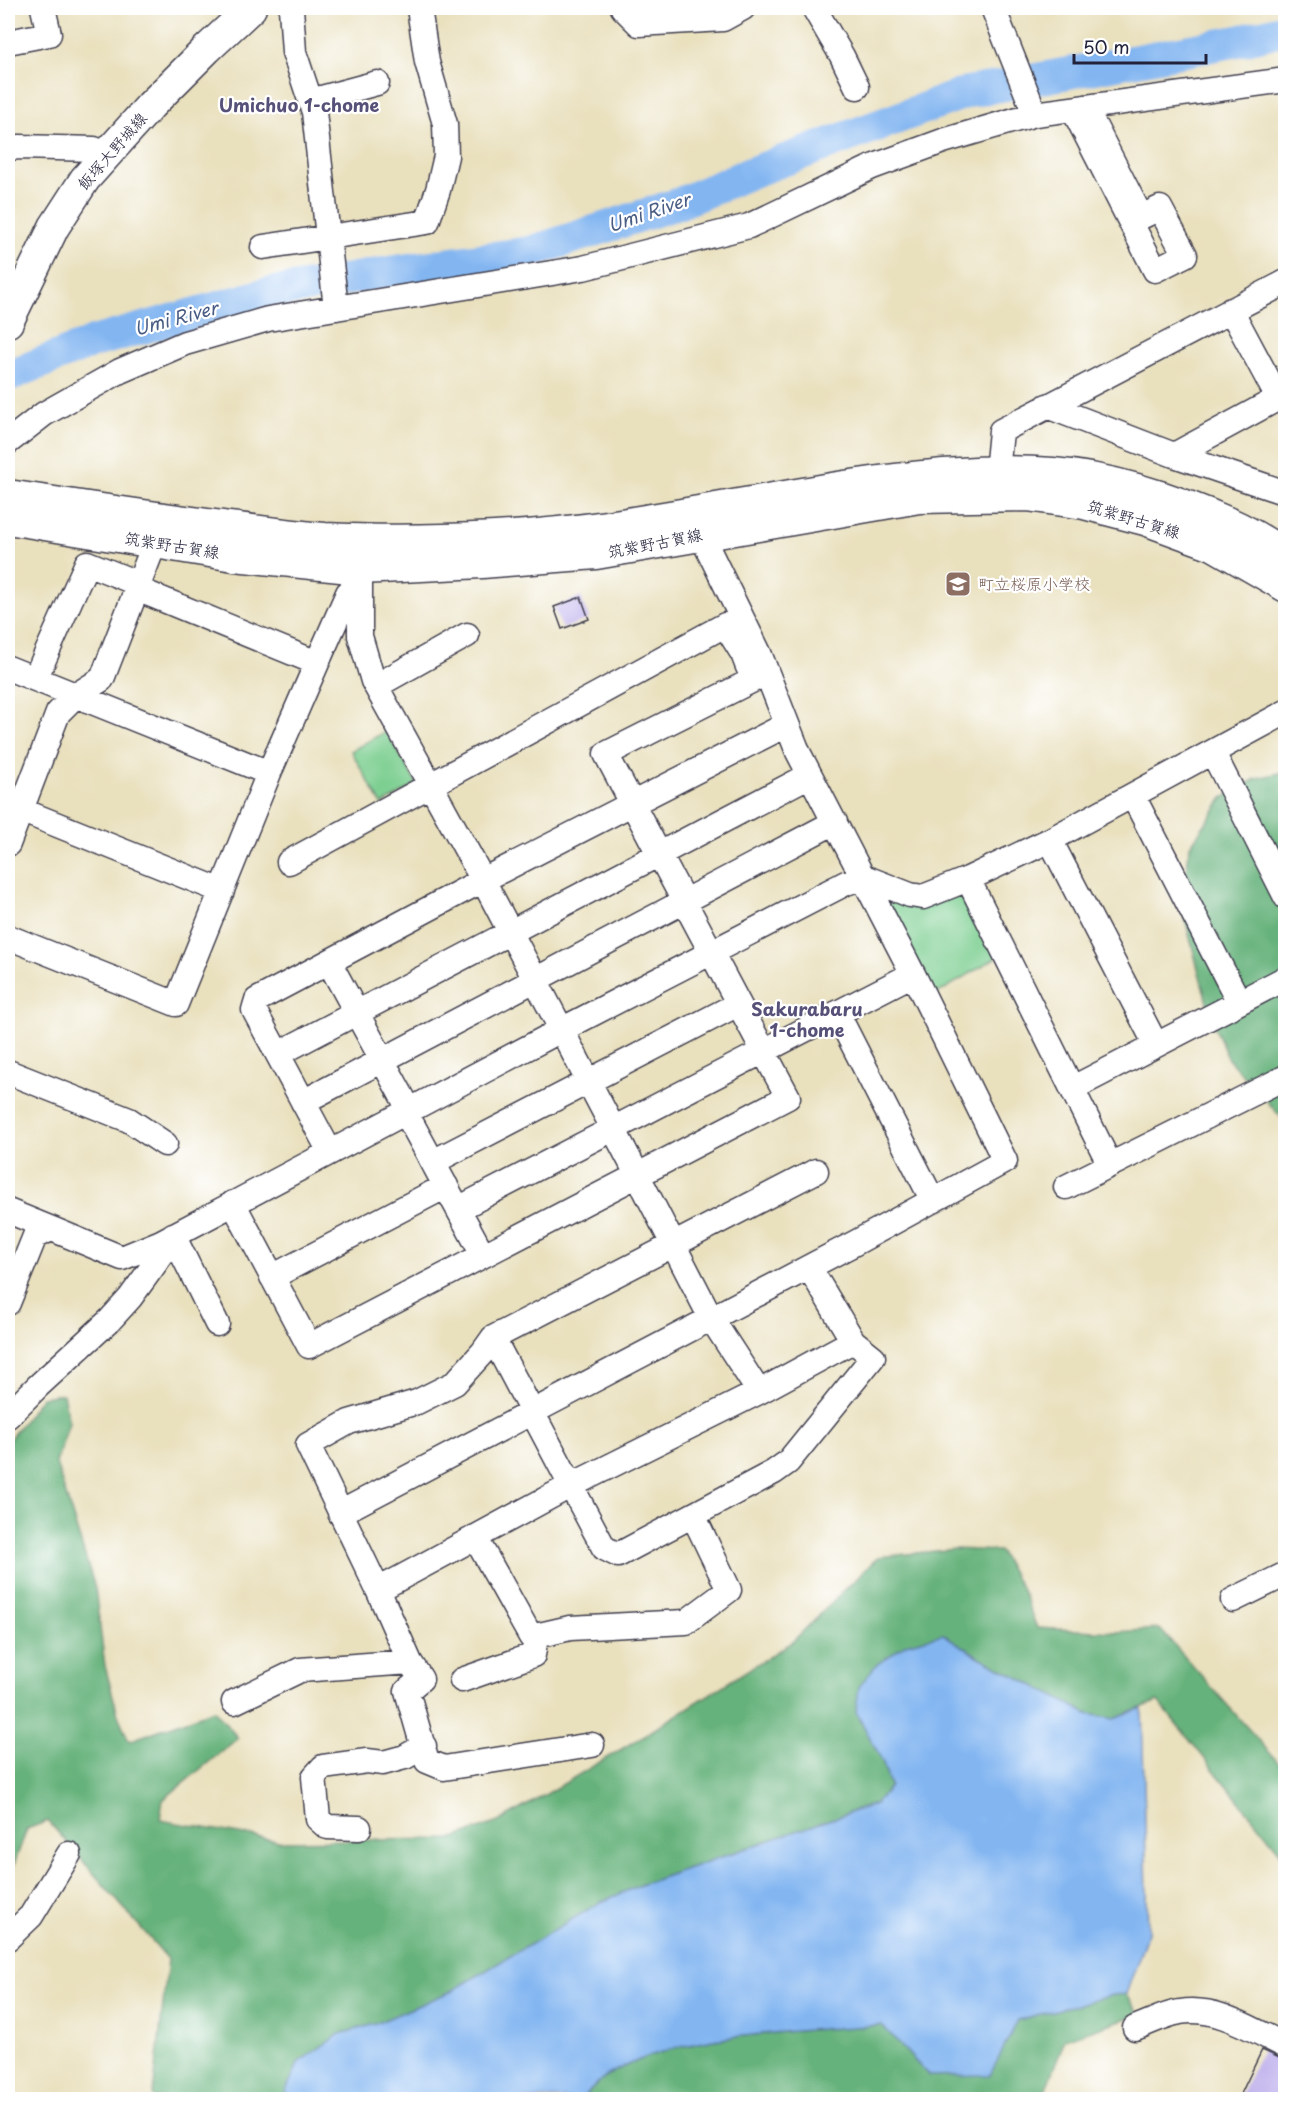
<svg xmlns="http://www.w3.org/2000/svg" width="1293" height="2107" viewBox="0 0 1293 2107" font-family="'Playpen Sans','Klee One',sans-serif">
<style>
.green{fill:#7dcf91;stroke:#507866;stroke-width:1.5}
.forest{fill:#66b27b;stroke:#446a5b;stroke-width:1.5}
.water{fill:#83b6f1;stroke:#526c96;stroke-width:1.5}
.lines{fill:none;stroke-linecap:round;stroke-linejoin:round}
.river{stroke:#83b6f1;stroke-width:32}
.building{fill:#b8a8ea}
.minor-casing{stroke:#403e4e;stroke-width:27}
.major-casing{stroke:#403e4e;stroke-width:33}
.minor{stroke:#fff;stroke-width:24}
.major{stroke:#fff;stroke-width:30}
.labels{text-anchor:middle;stroke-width:4.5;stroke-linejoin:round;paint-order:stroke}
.street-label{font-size:16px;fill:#22223b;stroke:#fff}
.education-label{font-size:16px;fill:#785e54;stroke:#fff;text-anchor:start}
.neighbourhood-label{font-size:18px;font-weight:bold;fill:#565178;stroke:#fff}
.water-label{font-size:18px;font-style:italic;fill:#495d84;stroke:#fff}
</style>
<rect width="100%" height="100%" fill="#fff"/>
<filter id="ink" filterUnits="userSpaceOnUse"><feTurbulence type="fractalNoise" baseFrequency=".0167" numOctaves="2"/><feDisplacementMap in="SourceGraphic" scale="12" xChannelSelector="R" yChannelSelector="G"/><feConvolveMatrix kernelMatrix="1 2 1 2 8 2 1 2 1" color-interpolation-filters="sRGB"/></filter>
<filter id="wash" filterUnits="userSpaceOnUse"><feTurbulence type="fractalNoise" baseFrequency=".008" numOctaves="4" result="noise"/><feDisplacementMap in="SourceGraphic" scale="24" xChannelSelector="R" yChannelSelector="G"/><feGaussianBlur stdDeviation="1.35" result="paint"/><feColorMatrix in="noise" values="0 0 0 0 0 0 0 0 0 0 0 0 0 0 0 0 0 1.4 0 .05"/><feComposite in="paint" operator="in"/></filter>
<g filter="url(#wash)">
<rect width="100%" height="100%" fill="#e9e0bd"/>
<path class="green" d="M386 731 417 784 382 805 351 751Z
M959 893 968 896 997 957 932 997 880 896Z"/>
<path class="forest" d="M1285 772V1119L1281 1117 1228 1059 1211 1018 1181 904 1190 846 1223 798 1257 778Z
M63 1394 69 1423 56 1463 95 1588 105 1666 118 1715 129 1741 214 1710 238 1738 163 1800 160 1820 278 1841 451 1839 498 1822 550 1792 650 1732 792 1642 878 1557 955 1549 999 1551 1021 1587 1037 1628 1116 1632 1160 1629 1285 1770V1858L1158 1701 1114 1719 1088 1714 981 1658 943 1634 906 1644 875 1666 856 1711 883 1763 890 1786 875 1804 643 1884 601 1902 452 1991 375 2024 340 2034 299 2062 282 2099H154L153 2095 168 1959 48 1821 27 1829 13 1867 8 1876V1441L42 1397Z
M1126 1994 1139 2014 1065 2039 1042 2099 581 2100C590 2092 598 2081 608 2075 682 2031 797 2032 882 2025L929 2076 1018 2020 1113 1995Z"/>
<path class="water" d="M943 1634 981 1658 1088 1714 1114 1719 1142 1708 1148 1932 1126 1994 1113 1995 1018 2020 990 2075 929 2076 882 2025C797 2032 682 2031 608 2075 598 2081 590 2092 581 2099H282L299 2062 340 2034 375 2024 452 1991 601 1902 643 1884 875 1804 890 1786 883 1763 856 1711 859 1687 875 1666 906 1644Z"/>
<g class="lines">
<path class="river" d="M8 376 93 342 265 294 395 271 530 252 680 203 750 173 968 92 1238 41 1286 29"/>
</g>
<g id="blocks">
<path class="building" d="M581 597 589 619 562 629 554 607Z
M1262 2050 1286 2061V2100H1238Z"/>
</g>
</g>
<g filter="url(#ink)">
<use href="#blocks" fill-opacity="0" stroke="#403e4e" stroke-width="1.5"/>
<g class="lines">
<g class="minor-casing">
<path id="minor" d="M291 8 294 52 314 112 336 308
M623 8 639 24 723 19 743 8
M814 8 842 56 857 87
M993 8 1035 114
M8 42 49 34 43 8
M310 101 377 83
M1073 109 1155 270 1185 255 1160 208 1141 217 1085 107
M8 148 20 147 94 149 107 155
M263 247 427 222 438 190 446 156 445 124 427 62 419 8
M1231 310 1278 398
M1047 406 1174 455 1286 493
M8 442 44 414 120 371 185 343 268 319 583 268 749 226 872 167 943 141 1035 114 1286 80
M1174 455 1286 394
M997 472 1001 431 1286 282
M360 569V636L373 681 483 880 638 1176 711 1318 759 1392
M137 589 317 663
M8 668 269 773
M35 679 87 563 139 584
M376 686 467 635
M1213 753 1286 897
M1133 796 1239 1002
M8 805 222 891
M1050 840 1156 1045
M8 844 58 713 75 696 102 679 155 542
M289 862 725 625 743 654 748 667
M968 879 1110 1165
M8 937 176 1004 269 773 317 663 348 593 360 582
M329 962 410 1111
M837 1013 933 1201
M278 1054 810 775
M8 1072 129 1120 165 1144
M1073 1088 1286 978
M303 1102 835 822
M406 1113 483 1255
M330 1152 254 1010 257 1000 483 880 786 725
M433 1162 738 1004
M1066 1187 1286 1077
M233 1203 309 1346 788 1097 606 754 753 680
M458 1209 913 974
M8 1211 52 1229
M173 1235 217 1324
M272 1277 446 1186
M8 1303 35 1236 52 1229 122 1258 161 1242 561 1030 846 883 864 877 910 895 923 897 968 879 1050 840 1286 712
M493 1338 604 1548 618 1555 774 1472 788 1462 873 1357 853 1341 809 1267
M8 1416 38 1386 110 1320 130 1298 162 1254 161 1242
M340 1513 855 1243 1005 1161 913 974 798 752 759 653 708 549 705 534
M475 1537 531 1637 570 1628 686 1622 729 1590 693 1515
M378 1590 570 1486 759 1392 853 1341
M1233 1600 1286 1574
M410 1662 421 1679 407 1691 427 1761 444 1768 592 1745
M462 1680 533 1655 536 1636
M234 1702 300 1670 410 1662 378 1590 308 1445 349 1422 417 1402 455 1383 483 1352 493 1338 816 1171
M359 1828 327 1827 318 1819 314 1777 323 1767 367 1761 383 1763 405 1757 424 1746
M8 1938 31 1916 69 1854
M1135 2028C1149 2023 1165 2014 1180 2012 1218 2006 1252 2030 1286 2046"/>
</g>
<g class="major-casing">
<path id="major" d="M8 322 54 227 85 179 151 105 207 49 251 8
M8 495C74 505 141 515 208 524 247 529 286 535 325 538 381 541 439 540 495 537 615 531 733 503 851 485 918 475 985 468 1053 473 1114 478 1178 500 1234 525 1252 533 1269 545 1286 554
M8 519 234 556 360 569 482 563 596 554 919 498 1027 496 1084 504 1145 520 1213 545 1286 587"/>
</g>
<use href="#minor" class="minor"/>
<use href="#major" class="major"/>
</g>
</g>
<defs>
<g id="school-square" transform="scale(1.35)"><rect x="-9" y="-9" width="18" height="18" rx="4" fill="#8d6e63" stroke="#fff"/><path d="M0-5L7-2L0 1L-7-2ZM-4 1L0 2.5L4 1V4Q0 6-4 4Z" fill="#fff"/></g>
</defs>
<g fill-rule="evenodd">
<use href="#school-square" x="958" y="584"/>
</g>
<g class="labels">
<g class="street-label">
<text transform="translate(112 151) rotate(-49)" y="6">飯塚大野城線</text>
<text transform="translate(1134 519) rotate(17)" y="6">筑紫野古賀線</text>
<text transform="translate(655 543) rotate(-11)" y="6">筑紫野古賀線</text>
<text transform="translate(172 545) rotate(9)" y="6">筑紫野古賀線</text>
</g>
<g class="education-label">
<text x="978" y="590">町立桜原小学校</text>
</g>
<g class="neighbourhood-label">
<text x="299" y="112">Umichuo 1-chome</text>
<text x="807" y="1016">Sakurabaru<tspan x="807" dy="21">1-chome</tspan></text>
</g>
<g class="water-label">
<text transform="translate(649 213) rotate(-19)" y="6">Umi River</text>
<text transform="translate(176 319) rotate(-15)" y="6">Umi River</text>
</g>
</g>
<rect width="1293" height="2107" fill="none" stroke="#fff" stroke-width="30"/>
<path d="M1074 54v9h132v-9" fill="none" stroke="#22223b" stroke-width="3"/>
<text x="1083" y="54" font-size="18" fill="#22223b" stroke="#ffffff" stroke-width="4.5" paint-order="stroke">50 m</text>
</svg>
